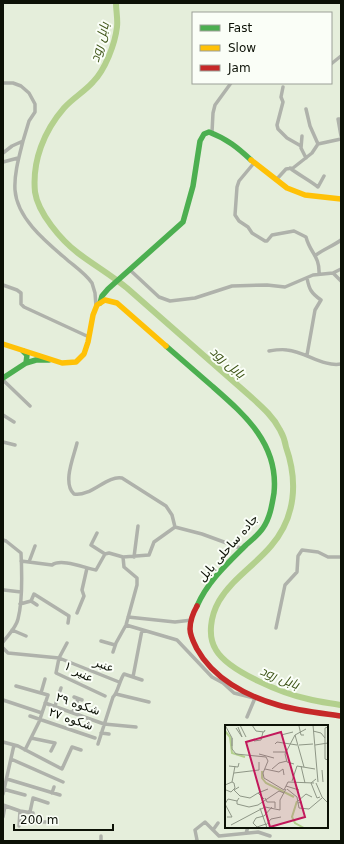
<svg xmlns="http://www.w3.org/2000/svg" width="344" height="844" viewBox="0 0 344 844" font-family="'DejaVu Sans',Cairo,sans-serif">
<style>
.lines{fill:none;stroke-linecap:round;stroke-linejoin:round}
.river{stroke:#b3d08d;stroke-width:6}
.street{stroke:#afb2ab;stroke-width:3.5}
.fast{stroke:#4caf50;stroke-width:5.5}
.slow{stroke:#ffc107;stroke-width:5.5}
.jam{stroke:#c62828;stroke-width:5.5}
.labels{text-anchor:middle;stroke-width:4;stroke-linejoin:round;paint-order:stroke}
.street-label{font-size:12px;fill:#0c1106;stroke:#fafef7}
.water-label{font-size:13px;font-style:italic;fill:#3b5214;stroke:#fafef7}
.inset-river{fill:none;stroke:#b3d08d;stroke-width:2}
.inset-road{fill:none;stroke:#8e9686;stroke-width:1}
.view{fill:#c2185b;fill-opacity:0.15;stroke:#c2185b;stroke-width:2}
.inset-edge{fill:none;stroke:#0c1106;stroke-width:2}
</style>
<rect width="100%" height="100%" fill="#e5eedb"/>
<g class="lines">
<path class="river" d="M116 3C116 11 118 19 117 27 115 44 105 70 93 82 84 92 73 98 64 108 44 131 32 161 35 192 38 213 61 240 78 253 94 265 111 275 127 288 168 324 209 360 250 396 261 406 273 416 280 430 283 435 285 441 286 447 298 481 296 517 271 546 255 565 232 579 219 601 211 615 207 636 216 650 229 672 284 694 308 699 319 702 330 703 341 705"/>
<path class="street" d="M331 64 341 56
M3 83H13L21 86 29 93 35 104V112L29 121 23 141 12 146 3 153
M283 87 281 97 283 102 277 125 278 129 287 138 301 146
M306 109 310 126 318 144
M341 119H338L341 136
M212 132 213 113 215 105 231 83
M302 136 301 148 306 158
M23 141C19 157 14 174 15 190 17 218 45 241 65 258 74 266 85 273 92 283L95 293 96 306
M3 162 18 158
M254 163 239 181 237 187 235 215 239 221 248 227 252 233 265 241H267L272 235 294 231 306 237C310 253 320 256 319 274
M290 168C299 175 309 180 318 187L324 176
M276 180 286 169 293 168 312 153 318 144 341 139
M316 255C324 249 333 246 341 240
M130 270 159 297 170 301 195 298 232 286 267 285 285 287 313 275 333 273 341 269
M333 273 341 281
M307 278C309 289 311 293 321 300L315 310 307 355
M3 285 17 290 21 293V304L24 307 89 337
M269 351C275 350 282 349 287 350 306 352 323 367 341 364
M3 380 30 406
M3 415 14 422
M3 442 15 445
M77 443C74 456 62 483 74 494 91 497 107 475 122 478L166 506 172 515 175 527 202 534 243 549
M97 533 91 545 105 554
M3 540 6 541 21 553C22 573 23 600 18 619 16 628 8 635 3 642
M134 557 138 526
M21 561 52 565C61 558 85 568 96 570L105 554 109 553 123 557 149 555 154 542 175 527
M29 562 35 546
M4 590 21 592
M31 601 37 605
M20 604 31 601 34 594 69 616 68 623
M77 613 84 596 82 590 87 568
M128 617 175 622 192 620
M126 625 177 640 212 677 223 683 234 693 254 698
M276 628 285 585 297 572 298 556 302 550 318 552 328 557H341
M12 630 26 636
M101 641 115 645
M67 643 59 658 56 673 105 696
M3 648 8 653 59 658 119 682
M113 652 116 643 126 625 137 585V578L124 567 123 557
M133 677 142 630
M16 686 48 695 39 722 25 750
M41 693 45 679
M116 694 149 702
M74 697 82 700
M3 700 42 713
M45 703 104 724 136 727
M55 706 61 688
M73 712 78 699
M30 716 95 738
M247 717 255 698
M101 733 109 734
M31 738 55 743 51 751
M3 742 18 746 62 769 72 747 81 750
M98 744 113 697C118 693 119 681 124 674L142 680
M11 759 63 782
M7 779 60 795
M3 789 25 795
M52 793 54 787
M3 794 14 745
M3 805 20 811 33 813 31 822H47
M30 812 33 798 48 803
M3 817 5 806
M19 826 20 811
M213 830 218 823
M246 833 248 827
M101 841V836
M196 841 197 840 195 830 205 822 219 836 258 832 270 836"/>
<path class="fast" d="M100 303 102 296 108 289 183 222 193 186 200 141 204 134 209 132C227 139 237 147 251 160
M166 346C181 359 196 372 212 386 245 415 279 444 274 493 272 505 270 518 263 528 259 534 252 540 246 545 227 564 208 581 197 606
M23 351 27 355 26 363 36 360H49
M3 378 26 363"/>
<path class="slow" d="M251 160 287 188 305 195 341 199
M3 344 62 363 76 362 84 354 88 342 93 315 97 305 105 300 117 303 166 346"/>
<path class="jam" d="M197 606C193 613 190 621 190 629 190 636 194 643 197 649 213 678 246 696 278 705 299 711 320 713 341 716"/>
</g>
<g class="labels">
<g class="street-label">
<text transform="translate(228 548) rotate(-49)" y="4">جاده ساحلی بابل</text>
<text transform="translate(104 665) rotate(22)" y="4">عنبر</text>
<text transform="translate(79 672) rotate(28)" y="4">عنیر ۱</text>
<text transform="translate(78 704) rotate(19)" y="4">شکوه ۲۹</text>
<text transform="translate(71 719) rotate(19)" y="4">شکوه ۲۷</text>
</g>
<g class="water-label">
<text transform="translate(99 42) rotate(-75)" y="5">بابل رود</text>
<text transform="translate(228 362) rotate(41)" y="5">بابل رود</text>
<text transform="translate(280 677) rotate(22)" y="5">بابل رود</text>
</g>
</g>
<g transform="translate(225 725)">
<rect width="103" height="103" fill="#e5eedb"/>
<path class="inset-river" d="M0 6 5 12 7 28 20 32M37 46V53L41 58 69 72M72 76 67 92 70 98 79 103"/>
<path class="inset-road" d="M0 0 7 13M15 0 21 12M27 0 31 6 39 7 40 5M88 0 93 57M74 1 76 10H79M103 2 100 3V34L103 35M11 3 17 12 13 2M88 6 96 8 100 13M56 10 68 7M70 10 79 42M29 16 36 15 38 7M50 19 52 17 72 20M74 20 88 19M90 20 103 18M7 21V13V24L11 29 41 32 43 36 38 48 39 53 59 65 63 57 89 58M48 27H61M34 29 49 33M69 39 62 37 60 29 70 10 81 4M4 41 13 42 14 38M76 41 80 58M40 44 54 47 58 44 59 50M47 44 54 38 62 36M97 45 98 57M9 48 34 45V37M91 54 86 58 92 73 95 72M67 56 72 41 90 44M91 58 97 72 103 78M0 60 7 57 10 41M61 61 74 65M14 62 9 65 15 71 25 73 33 68M62 64 72 72 73 78M1 65 6 67 10 63 9 58 7 57M40 73 42 77H50V83M39 74 33 68 43 64M12 76V79L24 82 33 80 54 66 59 68M73 76 81 69 87 72M77 77 73 78 74 83 84 84 97 73M0 79 7 92H2M0 79 3 74 12 76 14 73M35 83 42 103M39 91 31 93 28 98 32 102 41 99M39 91 47 82M6 100 40 82 55 85V75L61 64M41 100 46 94 56 92"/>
<path class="view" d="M56 7 80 92 45 102 21 17Z"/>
<rect width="103" height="103" class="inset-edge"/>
</g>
<rect width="344" height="844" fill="none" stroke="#0c1106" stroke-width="8"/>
<rect x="192" y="12" width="140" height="72" fill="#fafef7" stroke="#9b9f97"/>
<rect x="200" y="25" width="20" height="6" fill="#4caf50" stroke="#9b9f97"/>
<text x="228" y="32" font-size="12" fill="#0c1106">Fast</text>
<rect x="200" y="45" width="20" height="6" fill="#ffc107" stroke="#9b9f97"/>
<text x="228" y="52" font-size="12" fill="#0c1106">Slow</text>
<rect x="200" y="65" width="20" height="6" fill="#c62828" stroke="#9b9f97"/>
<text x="228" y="72" font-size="12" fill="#0c1106">Jam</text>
<path d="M14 824v6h99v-6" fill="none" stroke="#0c1106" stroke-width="2"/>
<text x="20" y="824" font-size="12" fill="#0c1106" stroke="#fafef7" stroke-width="3" paint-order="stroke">200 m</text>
</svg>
